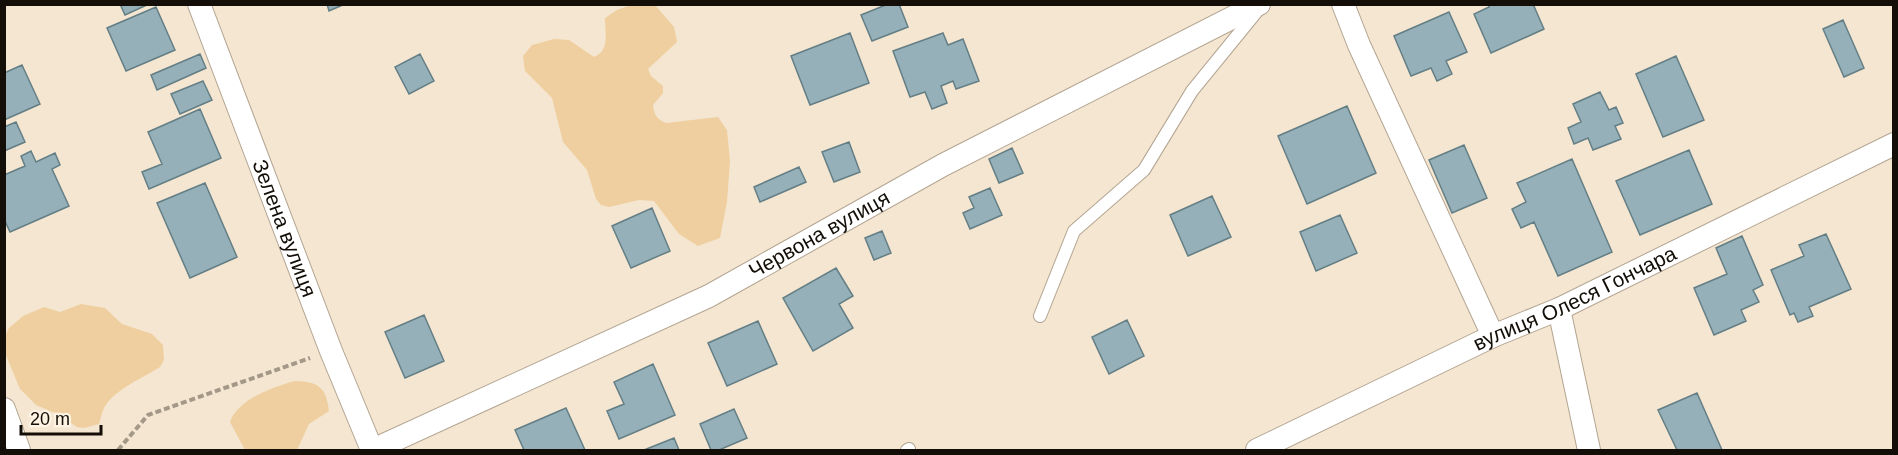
<svg xmlns="http://www.w3.org/2000/svg" width="1898" height="455" viewBox="0 0 1898 455" font-family="Helvetica,sans-serif">
<style>
.green{fill:#efcf9f}
.building{fill:#95b0b8;stroke:#647e85;stroke-width:1.5}
.lines{fill:none;stroke-linecap:round;stroke-linejoin:round}
.lane-casing{stroke:#b3a592;stroke-width:14}
.street-casing{stroke:#b3a592;stroke-width:24}
.path{stroke:#a49989;stroke-width:4;stroke-dasharray:6 3;stroke-linecap:butt}
.lane{stroke:#fff;stroke-width:12}
.street{stroke:#fff;stroke-width:22}
.labels{text-anchor:middle;stroke-width:4.5;stroke-linejoin:round;paint-order:stroke}
.street-label{font-size:21px;fill:#130e07;stroke:#fff3e3}
</style>
<rect width="100%" height="100%" fill="#f4e6d1"/>
<path class="green" d="M631 5H655L674 27 677 42 648 69 651 76 663 86V93L653 105C654 115 657 119 666 123L718 117 727 130 730 161 727 202 720 238 698 246 679 234 654 201 639 200 609 207 601 205 596 199 587 170 563 142 552 98 525 71 523 56 532 45 554 39 569 40 594 57C610 51 605 33 605 18L617 10Z
M81 304 105 308 122 324 152 334 163 345 164 360 160 367C143 378 117 388 105 406 102 411 101 418 99 424L84 428 77 427 57 414 36 405 20 389 5 353V336L9 328 23 316 44 307 60 312Z
M295 381C319 382 326 387 329 411L309 424 297 450H245L230 422C238 399 273 387 295 381Z"/>
<path class="building" d="M120 4H149L125 15Z
M327 4H345L329 11Z
M888 4H899L908 27 872 41 861 15Z
M1489 4H1533L1544 29 1491 53 1474 14 1489 7Z
M156 7 175 50 126 71 107 28Z
M1449 12 1467 52 1446 61 1452 74 1437 81 1431 68 1411 76 1394 36Z
M1843 20 1864 68 1844 77 1823 29Z
M850 33 869 83 810 105 791 56Z
M943 33 948 45 963 39 979 81 956 89 953 81 941 86 947 103 932 109 925 92 910 97 893 51Z
M200 54 206 68 157 90 151 75Z
M420 54 434 81 409 94 395 67Z
M1676 56 1704 120 1663 137 1636 74Z
M22 65 40 104 4 120V73Z
M203 81 212 100 180 114 171 94Z
M1600 92 1609 110 1616 107 1623 123 1615 126 1621 139 1593 150 1588 138 1574 144 1568 128 1581 122 1573 104Z
M1347 106 1376 173 1307 204 1278 136Z
M200 109 221 158 149 189 142 172 162 164 148 132Z
M16 122 25 142 4 151V127Z
M849 142 860 172 834 182 822 152Z
M1464 145 1487 198 1452 213 1429 160Z
M1012 148 1023 173 999 183 989 159Z
M1689 150 1712 204 1640 235 1616 181Z
M31 151 36 162 55 153 60 165 52 169 69 206 10 232 4 219V175L25 166 21 156Z
M1572 159 1612 252 1558 276 1534 222 1521 228 1512 209 1526 202 1517 183Z
M799 167 806 182 760 202 754 187Z
M205 183 237 257 190 278 157 203Z
M990 188 1002 215 970 229 963 213 974 208 969 197Z
M1212 196 1231 237 1188 256 1170 215Z
M652 208 670 251 631 268 612 226Z
M1340 215 1357 253 1316 271 1300 232Z
M882 231 891 253 874 260 865 238Z
M1826 234 1851 289 1809 307 1813 316 1798 322 1794 313 1790 315 1771 270 1804 256 1799 245Z
M1742 236 1763 285 1753 290 1759 302 1741 310 1746 321 1714 335 1694 288 1727 274 1716 248Z
M836 268 853 296 839 304 853 328 813 351 783 298Z
M424 315 444 361 405 378 385 332Z
M1127 320 1144 356 1109 374 1092 337Z
M758 321 777 364 727 386 708 343Z
M653 364 675 415 619 439 607 411 624 404 614 382Z
M1697 393 1722 450H1677L1658 410Z
M566 408 585 450H524L515 430Z
M734 409 747 438 719 450H711L700 424Z
M674 438 679 450H644Z"/>
<g class="lines">
<g class="lane-casing">
<path id="lane" d="M1040 316 1074 231 1144 170 1192 91 1258 10
M907 450 909 449"/>
</g>
<g class="street-casing">
<g id="street">
<path id="s1" d="M199 4 331 351 372 450"/>
<path d="M1343 4 1359 45 1493 336"/>
<path d="M1559 309 1589 450"/>
<path d="M4 409 19 450"/>
<path id="s2" d="M373 450 709 296 943 165 1259 4"/>
<path id="s3" d="M1257 450 1493 336 1559 309 1894 144"/>
</g>
</g>
<path class="path" d="M118 450 148 415 310 358"/>
<use href="#lane" class="lane"/>
<use href="#street" class="street"/>
</g>
<g class="labels">
<g class="street-label">
<text dy="7" stroke="none"><textPath href="#s1" startOffset="240">Зелена вулиця</textPath></text>
<text dy="7" stroke="none"><textPath href="#s2" startOffset="496">Червона вулиця</textPath></text>
<text dy="7" stroke="none"><textPath href="#s3" startOffset="352">вулиця Олеся Гончара</textPath></text>
</g>
</g>
<rect width="1898" height="455" fill="none" stroke="#130e07" stroke-width="12"/>
<path d="M21 425v9h80v-9" fill="none" stroke="#130e07" stroke-width="3"/>
<text x="30" y="425" font-size="18" fill="#130e07" stroke="#fff3e3" stroke-width="4.5" paint-order="stroke">20 m</text>
</svg>
